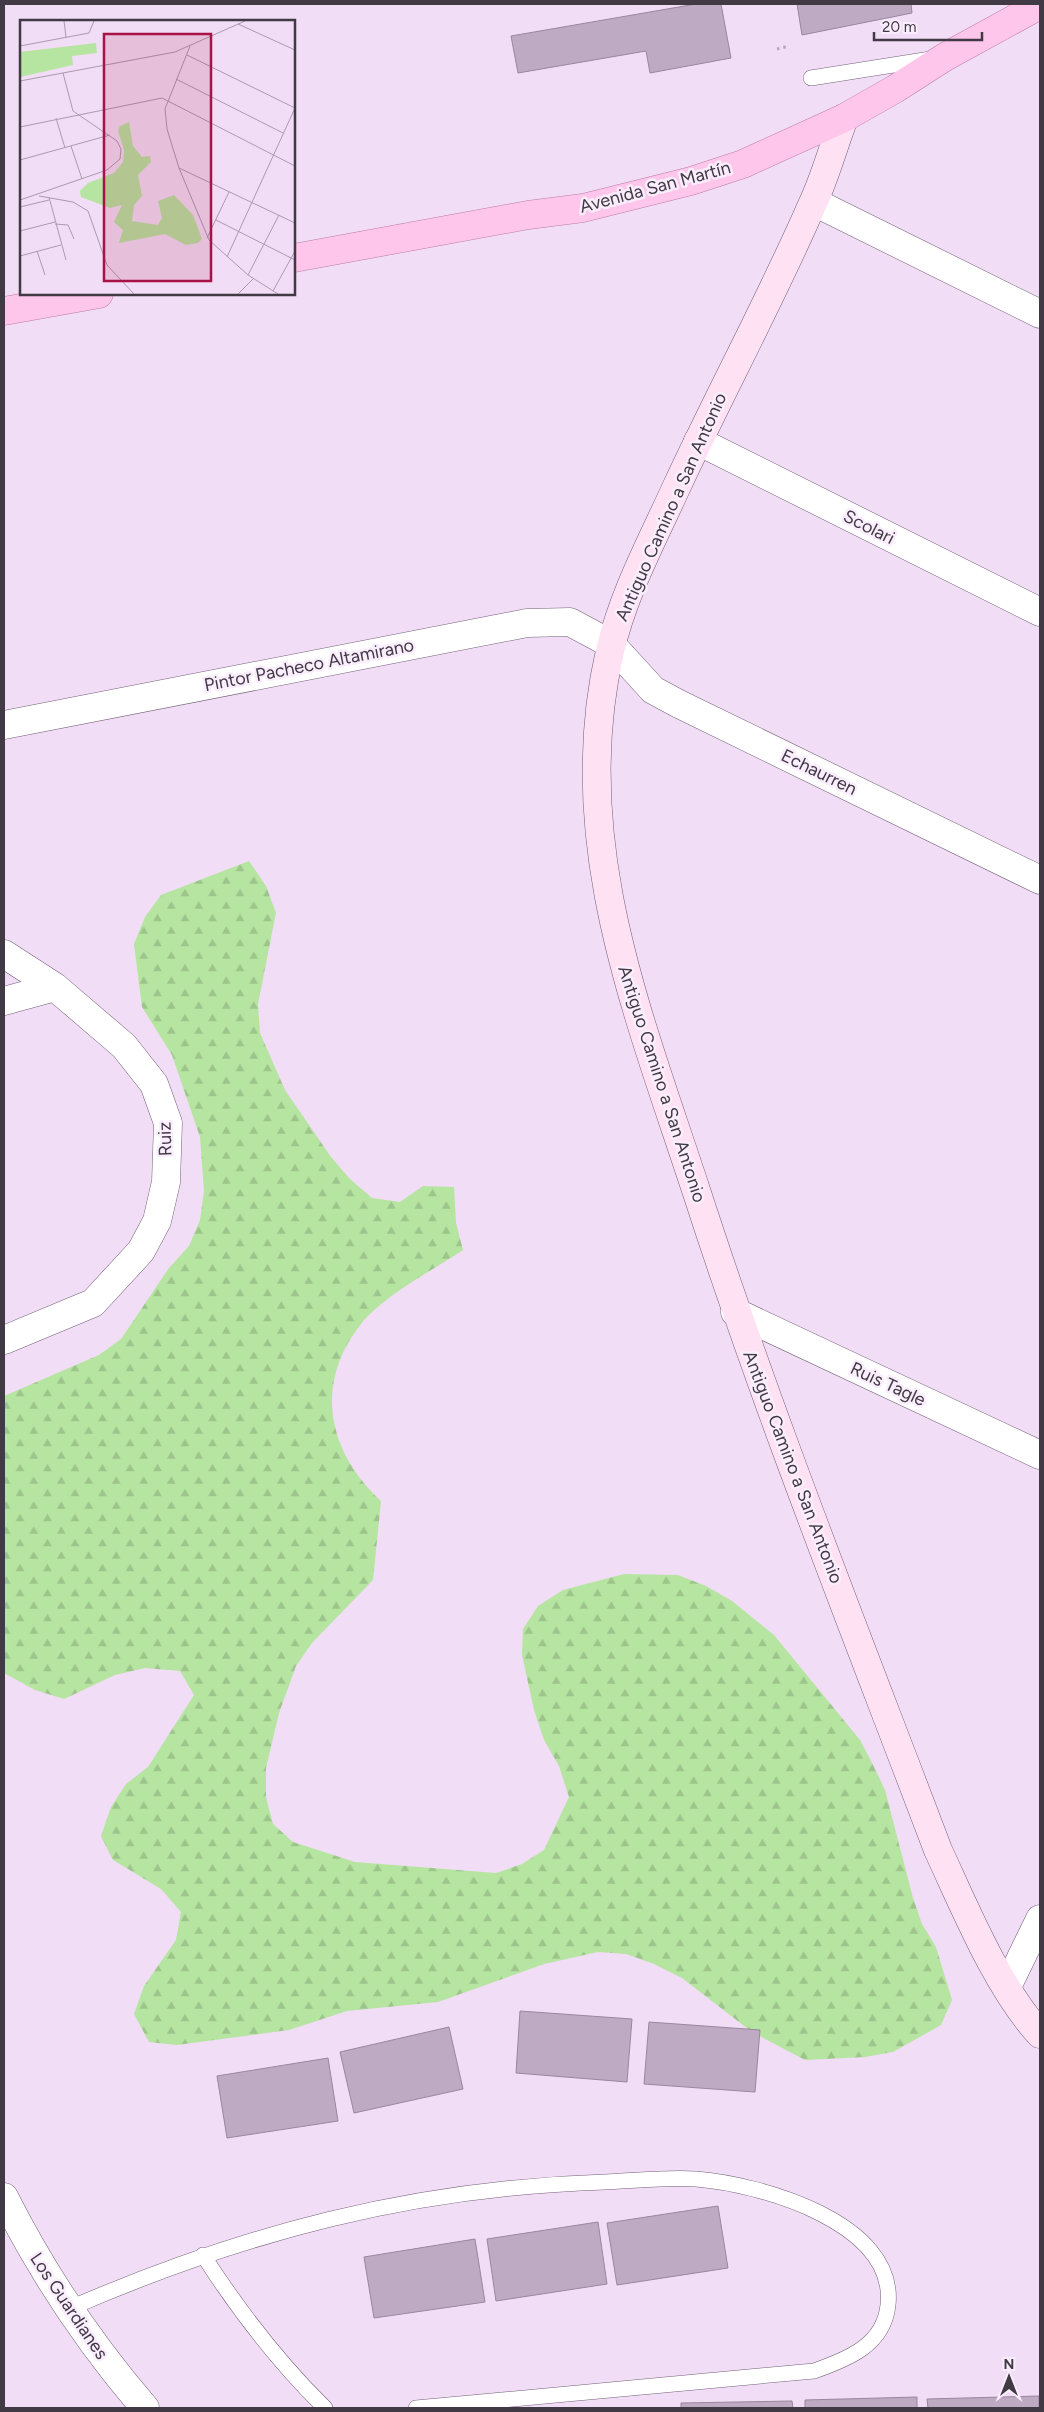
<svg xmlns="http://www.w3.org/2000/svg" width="1044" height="2412" viewBox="0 0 1044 2412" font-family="Figtree,sans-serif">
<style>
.forest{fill:url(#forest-firs)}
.building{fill:#beaac3;stroke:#9a879e}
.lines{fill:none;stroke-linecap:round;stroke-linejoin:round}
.lane-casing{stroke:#736177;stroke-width:16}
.street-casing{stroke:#736177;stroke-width:29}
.secondary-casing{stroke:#736177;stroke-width:29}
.primary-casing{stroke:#bb7ca6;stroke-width:29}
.path{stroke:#b6a6ba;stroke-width:3;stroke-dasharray:2.5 4;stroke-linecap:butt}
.lane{stroke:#fff;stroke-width:15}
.street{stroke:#fff;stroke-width:28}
.secondary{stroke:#fee2f4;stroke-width:28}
.primary{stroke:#fec6ea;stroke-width:28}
.labels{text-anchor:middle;stroke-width:5;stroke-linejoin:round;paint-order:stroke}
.street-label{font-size:18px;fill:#413943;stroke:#faedfd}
.inset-road{fill:none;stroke:#ab9bae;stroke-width:1}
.view{fill:#a81246;fill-opacity:0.15;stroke:#a81246;stroke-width:2.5}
.inset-edge{fill:none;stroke:#413943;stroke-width:2.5}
</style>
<defs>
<pattern id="forest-firs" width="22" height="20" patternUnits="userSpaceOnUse" patternTransform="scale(1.25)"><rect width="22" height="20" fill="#b5e5a0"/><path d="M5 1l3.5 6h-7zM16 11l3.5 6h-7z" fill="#9dc58b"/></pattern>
</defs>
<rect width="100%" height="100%" fill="#f1ddf6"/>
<path class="forest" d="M249 861 266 886 276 913 258 1004 260 1033 285 1090 331 1157 350 1179 372 1198 400 1202 423 1186 454 1187 456 1223 463 1250C433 1270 383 1296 361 1324 313 1384 328 1452 381 1501L373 1580 312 1643 296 1666 279 1713 266 1768V1797L273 1824 293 1842 355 1862 496 1873 522 1864 544 1850 569 1797 559 1766 544 1740 534 1710 522 1655 523 1629 538 1606 563 1590 624 1574 678 1575 706 1586 732 1601 774 1635 860 1740 873 1765 885 1790 913 1898 922 1924 936 1947 952 2000 941 2025 893 2052 865 2057 805 2060 752 2032 682 1978 654 1964 626 1954 598 1952 544 1964 438 2002 347 2011 289 2030 177 2045 149 2042 134 2014 144 1986 176 1940 181 1912 161 1889 113 1860 101 1836 111 1807 126 1784 148 1767 194 1695 180 1671 145 1668 115 1675 64 1699 35 1690 4 1673V1396L99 1355 121 1339 169 1268 189 1246 200 1220 204 1191 200 1137 172 1055 142 1007 134 944 145 917 161 895Z"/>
<path class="building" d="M696 4H721L731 58 650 73 646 51 518 73 511 36Z
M797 4H911L912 13 802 35Z
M520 2011 632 2019 627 2082 516 2073Z
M649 2022 760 2030 755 2092 644 2084Z
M449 2027 463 2089 354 2113 340 2052Z
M328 2058 338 2121 227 2138 217 2076Z
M718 2206 728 2268 617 2285 607 2223Z
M598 2222 607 2284 496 2301 487 2239Z
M475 2239 485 2302 374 2318 364 2257Z
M1039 2396V2408H928L927 2399Z
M917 2397V2408H805V2400Z
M792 2401 793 2408H681V2403Z"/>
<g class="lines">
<g class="lane-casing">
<path id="lane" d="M811 78 931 59
M203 2255C239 2311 278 2362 325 2408
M68 2309C243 2233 412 2188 605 2182 635 2181 666 2177 696 2179 759 2184 897 2222 888 2305 884 2345 848 2359 814 2371L416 2408"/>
</g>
<g class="street-casing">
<path id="street" d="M814 202 1040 314
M698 441 1040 612
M4 725 527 623 570 622 611 644 653 690 679 704 1040 880
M4 954 55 987 124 1046 154 1084 168 1123 166 1182 157 1221 141 1251 93 1303 4 1340
M4 1001 55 987
M735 1312 1040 1455
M1007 1987 1040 1919
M4 2197C43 2274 89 2343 145 2408"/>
</g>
<g class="secondary-casing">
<path id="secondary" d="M844 118C833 147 825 178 812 205 770 301 720 393 676 488 652 541 623 594 610 651 566 840 638 1013 696 1190 768 1413 855 1631 938 1850 965 1908 997 1987 1040 2034"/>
</g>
<g class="primary-casing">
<path id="primary" d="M294 258 528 215 583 208 691 181 743 164 844 118 895 89 945 57 1040 5
M4 311 99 294"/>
</g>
<path class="path" d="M777 49 789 46"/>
<use href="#lane" class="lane"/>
<use href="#street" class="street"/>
<use href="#secondary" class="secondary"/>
<use href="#primary" class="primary"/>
</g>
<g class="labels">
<g class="street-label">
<text transform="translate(655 187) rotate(-15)" y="6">Avenida San Martín</text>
<text transform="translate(671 507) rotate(-66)" y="6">Antiguo Camino a San Antonio</text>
<text transform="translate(869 527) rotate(27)" y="6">Scolari</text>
<text transform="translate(309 665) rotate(-11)" y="6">Pintor Pacheco Altamirano</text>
<text transform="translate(819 772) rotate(26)" y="6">Echaurren</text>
<text transform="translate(662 1084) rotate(72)" y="6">Antiguo Camino a San Antonio</text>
<text transform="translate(165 1139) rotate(-92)" y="6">Ruiz</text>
<text transform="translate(888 1384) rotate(25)" y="6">Ruis Tagle</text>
<text transform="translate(793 1467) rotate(69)" y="6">Antiguo Camino a San Antonio</text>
<text transform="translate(69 2306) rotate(56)" y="6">Los Guardianes</text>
</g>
</g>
<g transform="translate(20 20)">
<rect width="275" height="275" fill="#f1ddf6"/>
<path d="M109 102 113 126 122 137 130 136 131 142 118 155 122 176 114 185 112 201 138 205 142 198 138 181 154 175 173 195 182 219 178 223 166 225 145 214 99 223 103 210 94 202 102 185 90 188 61 177 60 171 68 163 94 153 103 142 104 130 98 111 100 106Z" fill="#b5e5a0"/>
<path d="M76 23 77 33 52 36 53 45 0 57V32Z" fill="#b5e5a0"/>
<path class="inset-road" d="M44 1 46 17M218 4 275 30M0 26 69 13 74 1M170 26 145 89 147 109 159 148 189 220 228 255 258 274M167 35 275 88M156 59 263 113M0 61 155 32 225 1M36 98 45 128M0 107 142 78 275 146M51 126 62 159M0 140 90 115M159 148 275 203M19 176 53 182 68 191 87 245 114 274M29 177 46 240M0 180 87 150 100 139 101 129 97 121 53 91 43 53M0 187 29 180M196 200 275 240M35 204 48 205 54 219M0 211 35 202M187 218 209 172M17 231 25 255M0 236 41 225M207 237 275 88M228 255 259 195M253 271 275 231M218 274 234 258"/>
<path class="view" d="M84 14H191V261H84Z"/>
<rect width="275" height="275" class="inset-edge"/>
</g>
<rect width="1044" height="2412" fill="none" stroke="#413943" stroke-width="10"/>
<g transform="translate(1009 2377)" stroke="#faedfd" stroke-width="4" paint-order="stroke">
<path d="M0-4L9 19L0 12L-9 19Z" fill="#413943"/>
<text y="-8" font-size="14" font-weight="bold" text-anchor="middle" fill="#413943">N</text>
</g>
<path d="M874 32v8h108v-8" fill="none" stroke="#413943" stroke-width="2.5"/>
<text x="882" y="32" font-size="15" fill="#413943" stroke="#faedfd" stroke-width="4" paint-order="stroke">20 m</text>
</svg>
